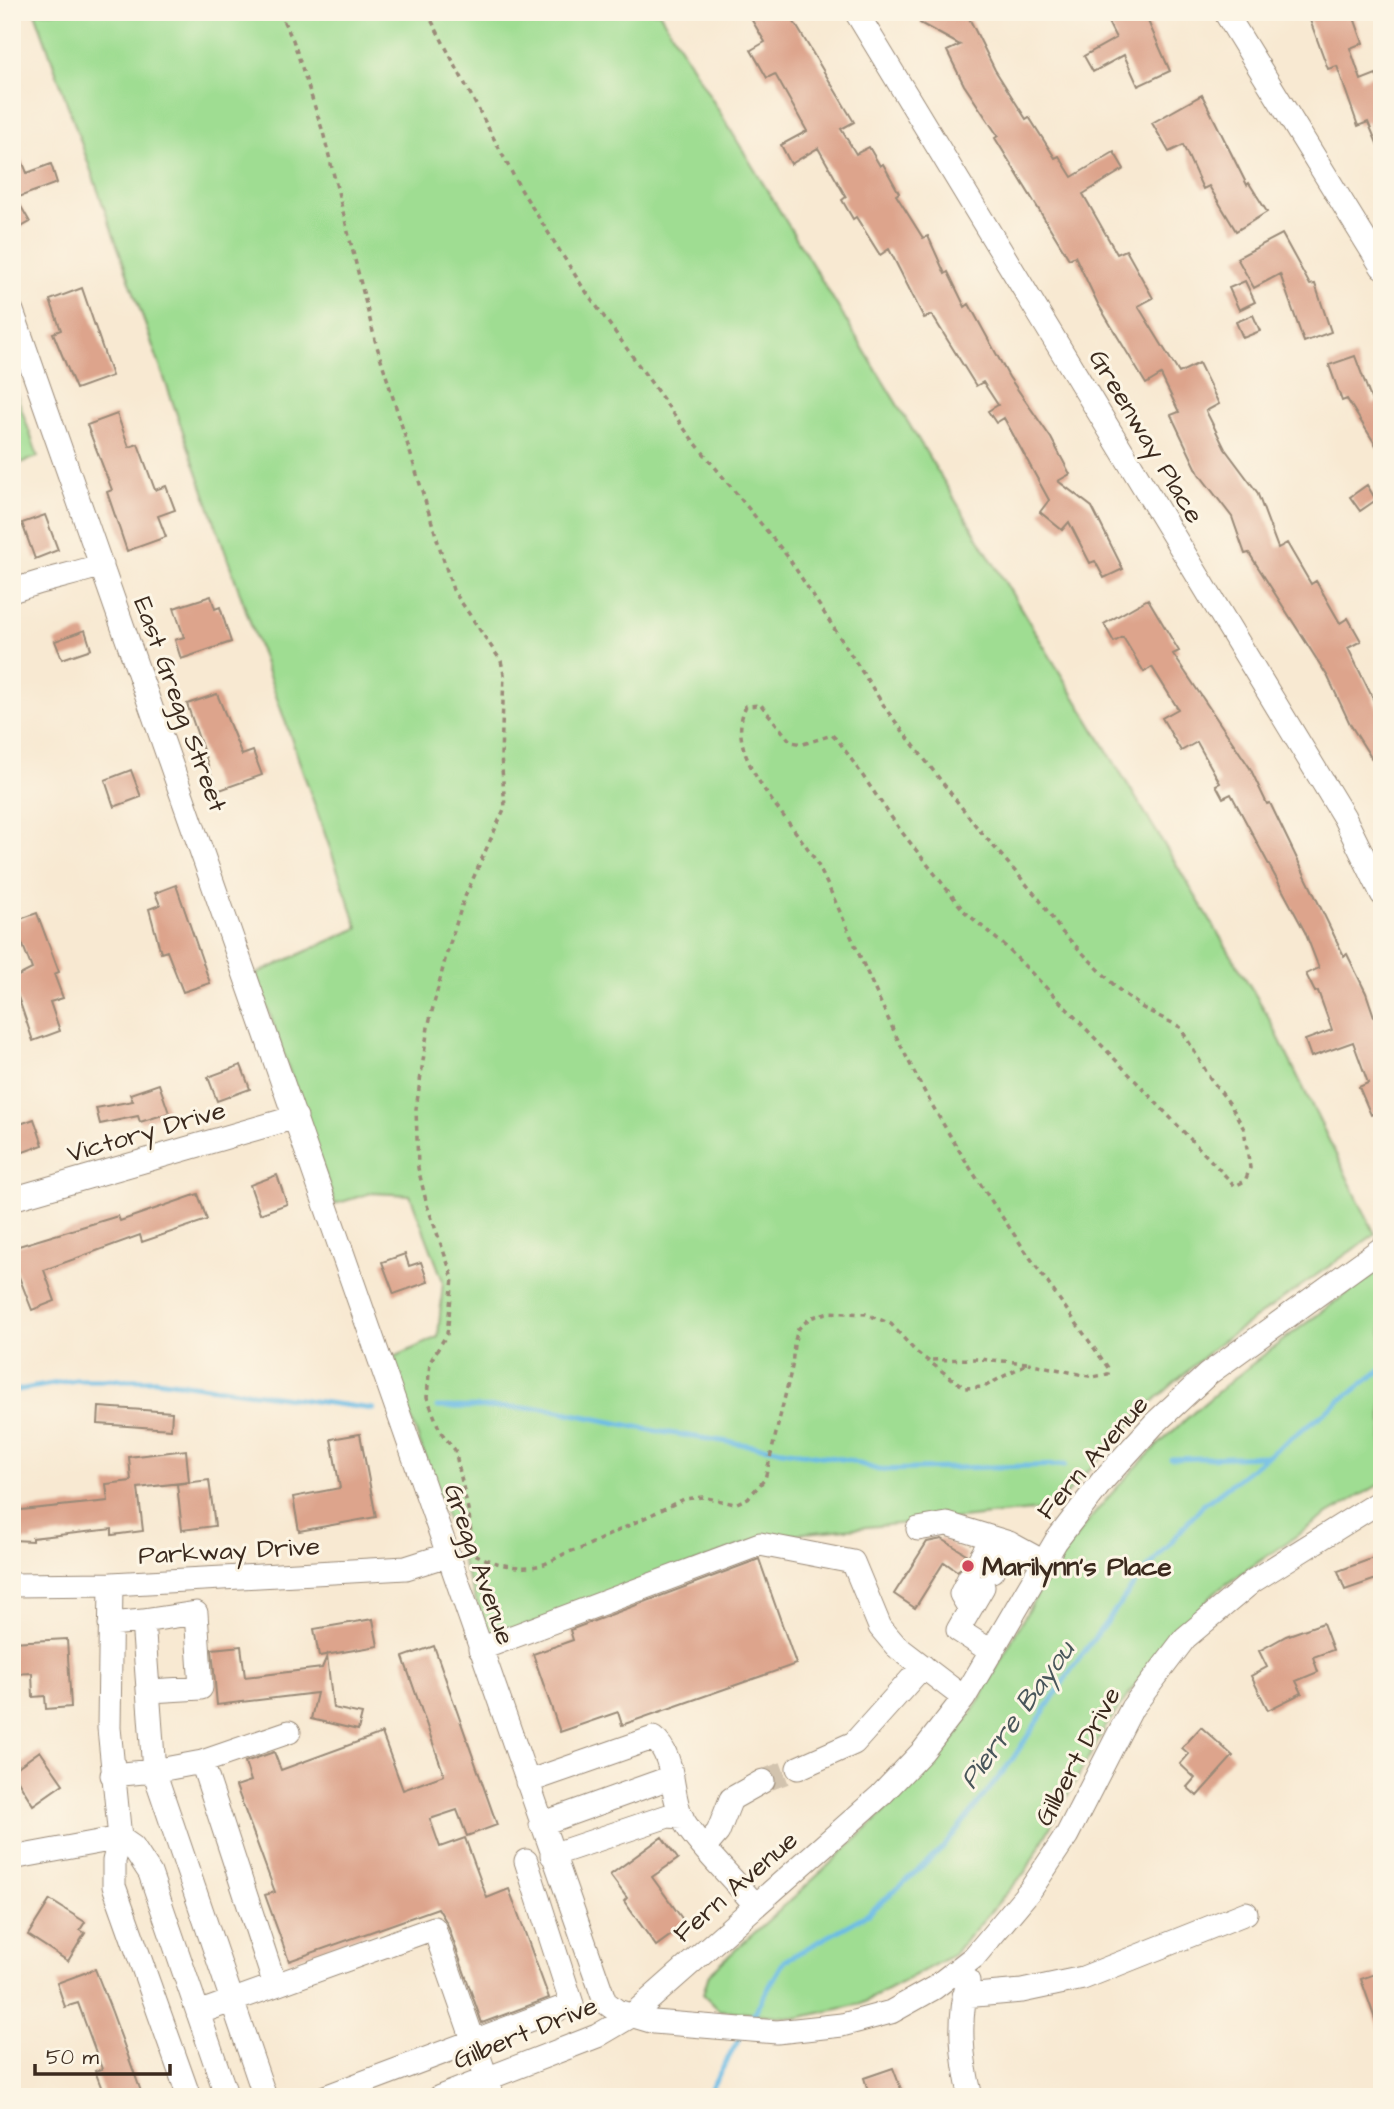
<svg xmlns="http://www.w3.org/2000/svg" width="1394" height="2109" viewBox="0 0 1394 2109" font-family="'Architects Daughter',sans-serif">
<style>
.green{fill:#9fdd92;stroke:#6d8458;stroke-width:2}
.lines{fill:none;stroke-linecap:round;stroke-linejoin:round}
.stream{stroke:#69bbe5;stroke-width:5}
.building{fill:#dda48c}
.minor-tunnel{stroke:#d2c3ae;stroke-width:23;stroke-dasharray:23 11;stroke-linecap:butt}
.minor-casing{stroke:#9a8a78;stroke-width:25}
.path{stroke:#9a8a78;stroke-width:3.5;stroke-dasharray:5 5;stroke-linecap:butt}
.minor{stroke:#fff;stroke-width:23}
.poi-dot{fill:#d1495b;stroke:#fcf5e5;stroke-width:2.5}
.labels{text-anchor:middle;stroke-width:6;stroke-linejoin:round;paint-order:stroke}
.street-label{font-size:26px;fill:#3b2a1e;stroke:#fcf5e5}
.poi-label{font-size:26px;font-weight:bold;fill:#3b2a1e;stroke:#fcf5e5;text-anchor:start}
.water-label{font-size:28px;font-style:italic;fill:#49565a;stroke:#fcf5e5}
</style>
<rect width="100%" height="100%" fill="#fcf5e5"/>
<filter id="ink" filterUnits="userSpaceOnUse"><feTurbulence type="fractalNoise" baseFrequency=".0143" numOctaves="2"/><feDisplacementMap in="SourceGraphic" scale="14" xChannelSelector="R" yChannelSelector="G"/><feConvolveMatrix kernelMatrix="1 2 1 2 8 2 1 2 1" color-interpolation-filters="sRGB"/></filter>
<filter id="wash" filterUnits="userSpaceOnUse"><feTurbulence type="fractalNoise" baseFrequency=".00686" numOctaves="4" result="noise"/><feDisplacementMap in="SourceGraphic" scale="28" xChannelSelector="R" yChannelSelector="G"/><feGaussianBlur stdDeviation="1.57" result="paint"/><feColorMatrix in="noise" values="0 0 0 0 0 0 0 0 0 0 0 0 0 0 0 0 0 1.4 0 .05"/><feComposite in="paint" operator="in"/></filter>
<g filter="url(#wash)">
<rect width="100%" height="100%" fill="#f8e9d2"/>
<path class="green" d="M35 12H659L1267 1014 1375 1234 1217 1345 1146 1408 1053 1509 764 1537 490 1640 390 1359 438 1337 443 1281 410 1195 371 1193 335 1204 256 974 358 928Z
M12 381 38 457 12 466Z
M1382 1268V1483L1328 1514 1215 1592 1158 1653 1105 1728 1026 1871 953 1955 861 2004 797 2018 719 2010 703 1994 709 1974C770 1918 833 1864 891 1805 907 1789 925 1774 940 1757 985 1702 1011 1634 1049 1575 1135 1444 1257 1358 1382 1268Z"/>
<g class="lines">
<path class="stream" d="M12 1391 76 1380H156L373 1409
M437 1407 544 1408 656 1431 848 1460 878 1470 1065 1465
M1171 1459 1266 1456
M748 2024 784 1961 868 1914 943 1848 1010 1763 1073 1667 1136 1582 1203 1505 1382 1369
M706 2097 741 2036"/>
</g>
<g id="blocks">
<path class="building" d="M747 12H786L796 25 854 122 841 129 856 154 869 147 880 166 883 164 899 193 896 195 923 238 928 236 945 274 948 272 965 307 969 304 1009 377 1051 438 1070 474 1058 481 1092 507 1123 569 1104 578 1095 561 1090 563 1069 522 1062 530 1040 512 1049 500 1004 418 996 423 988 411 998 405 983 382 976 386 932 315 924 318 889 249 880 255 856 217 853 219 842 200 846 197 818 148 791 164 781 145 807 131 775 74 767 78 751 50 765 42Z
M926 12 967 14 995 70 1026 119 1029 117 1055 158 1059 156 1072 177 1114 152 1124 169 1083 194 1117 254 1126 250 1153 298 1138 306 1179 373 1199 363 1219 404 1206 411 1225 449 1257 492 1278 548 1287 543 1311 584 1316 581 1340 623 1348 618 1361 641 1348 648 1382 717V775L1350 724 1328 677 1249 553 1245 554 1232 517 1199 474 1171 415 1179 412 1161 375 1146 384 1098 304 1075 256 1069 259 995 138 998 136 964 85 947 51 960 45 920 23Z
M1103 12H1144L1170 71 1138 86 1124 55 1093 72 1084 56 1116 38Z
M1307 12H1352L1363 43 1350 48 1361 80 1376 74 1382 88V155L1368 122 1358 126 1337 66 1328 69Z
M1202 95 1247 185 1249 183 1267 212 1236 231 1209 186 1203 189 1183 145 1169 152 1152 123Z
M12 136 27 173 51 164 57 183 16 198 30 222 12 232Z
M1282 234 1310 285 1315 284 1331 332 1304 342 1280 274 1254 288 1237 258Z
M1245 281 1255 302 1239 310 1229 288Z
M82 288 112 376 76 389 53 333 61 330 50 300Z
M1253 315 1260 331 1243 338 1236 322Z
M1355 356 1373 404 1382 399V455L1347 399 1342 401 1329 365Z
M117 414 129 447 138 444 155 490 166 486 175 510 158 516 166 537 127 551 107 492 112 490 87 425Z
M1367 485 1376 500 1360 511 1350 497Z
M45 515 58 550 35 559 22 523Z
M211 596 215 609 220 607 231 642 181 659 175 640 184 637 174 608Z
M1148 599 1179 651 1173 654 1250 768 1267 804 1270 803 1344 956 1347 954 1366 993 1382 1040V1115L1379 1111 1371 1115 1359 1087 1368 1083 1353 1042 1311 1057 1305 1040 1332 1030 1318 991 1315 992 1306 974 1319 968 1305 932 1231 794 1223 798 1216 785 1220 783 1197 742 1181 751 1162 718 1178 709 1152 667 1144 672 1123 637 1114 642 1104 624Z
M85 630 91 649 62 659 55 641Z
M217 694 242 755 253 751 262 775 217 791 187 704Z
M131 770 141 797 114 807 105 780Z
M176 885 210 983 183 992 167 951 161 953 149 909 160 905 155 893Z
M37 913 59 972 54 974 63 998 50 1002 60 1031 33 1041 12 979 32 969 22 943 12 946V922Z
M241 1065 250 1089 217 1101 208 1077Z
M159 1084 169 1113 140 1122 138 1116 100 1124 96 1108 133 1101 130 1094Z
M34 1119 43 1145 12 1156V1127Z
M277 1175 287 1204 260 1214 250 1185Z
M198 1194 207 1220 142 1242 140 1235 44 1270 55 1301 32 1310 12 1259V1248L118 1216 120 1221Z
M405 1254 409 1266 421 1262 428 1282 394 1294 382 1262Z
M99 1407 172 1412 171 1429 98 1424Z
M360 1434 376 1517 299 1531 293 1497 340 1488 331 1439Z
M186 1450 189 1482 138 1488 143 1531 112 1535V1529L32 1538V1541L12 1540V1511L108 1501 106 1484 131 1481 129 1457Z
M209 1480 215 1526 182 1530 177 1484Z
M942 1539 966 1554 965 1565 957 1571 944 1562 915 1608 894 1594 927 1542Z
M1382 1555V1577L1345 1590 1338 1571Z
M759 1559 796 1664 622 1725 618 1712 560 1732 533 1654 573 1640 570 1630Z
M373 1619 378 1646 319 1656 314 1629Z
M1323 1623 1333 1650 1313 1657 1318 1672 1296 1681 1302 1693 1268 1710 1251 1676 1267 1667 1259 1651 1286 1636Z
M67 1639 71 1707 46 1709 45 1696 33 1697 32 1673 12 1674V1642Z
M241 1646 245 1677 322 1668 327 1656 333 1708 362 1714 358 1730 311 1719 317 1693 217 1705 212 1649Z
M434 1646 497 1825 467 1836 457 1810 430 1819 440 1847 465 1838 487 1898 509 1889 549 1998 482 2023 447 1923 438 1908 289 1961 265 1895 275 1892 236 1786 251 1781 245 1762 274 1752 281 1770 382 1733 403 1790 444 1775 403 1657Z
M1201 1727 1233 1756 1197 1796 1187 1787 1195 1778 1180 1764 1189 1754 1182 1748Z
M40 1751 63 1784 33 1805 12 1771Z
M662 1837 678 1859 652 1877 686 1924 656 1946 624 1901 627 1898 610 1875Z
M50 1900 85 1922 80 1930 85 1933 68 1961 28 1935Z
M95 1969 112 2012 143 2097H105L95 2071 102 2069 78 2003 65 2007 57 1983Z
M1375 1974 1382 1992 1380 2033 1361 1979Z
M893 2068 904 2097H870L864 2078Z"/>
</g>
</g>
<g filter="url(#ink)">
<use href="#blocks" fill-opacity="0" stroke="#9a8a78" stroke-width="2"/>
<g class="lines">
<path class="minor-tunnel" d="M763 1781 798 1768"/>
<g class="minor-casing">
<path id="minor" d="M856 12 1344 817 1382 894
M1225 12 1382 267
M12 311 605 2002 617 2011 654 2022 777 2032 842 2025 891 2012 934 1988 974 1957 1031 1889 1067 1835 1132 1708 1185 1638 1253 1581 1382 1500
M12 591C42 580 72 575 102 565
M12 1199 296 1117
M918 1529 947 1524 1009 1543
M978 1562 984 1552H1003
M992 1571 1009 1543 1042 1561
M969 1578 961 1594 970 1609
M111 1584 109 1728 120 1838 114 1861V1886L189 2097
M12 1585 111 1584 406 1568 447 1555
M983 1587 958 1630 992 1652
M143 1621 196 1613 201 1688 150 1691
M110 1624 143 1621 154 1771 202 1762 289 1732
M480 1649 760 1544 853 1562 880 1627 896 1646 964 1698
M202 1762 275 1985
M798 1768 854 1743 923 1666
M112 1775 154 1771 265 2097
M527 1782 653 1738C676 1755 670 1795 682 1818 696 1844 735 1880 755 1905
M541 1824 672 1777
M706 1846 718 1832 731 1799 763 1781
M552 1855 668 1816 682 1817
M12 1858 120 1838 133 1847 150 1873 227 2097
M968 1981C958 2020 961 2057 971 2097
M964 1996 1022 1991 1083 1978 1246 1913
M198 2013 434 1928 493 2097
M325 2097 572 2004 526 1861
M440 2097 597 2036 631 2016 881 1795 923 1751 964 1698 1056 1541 1103 1480 1154 1424 1208 1374 1382 1248"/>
</g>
<path class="path" d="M279 12 293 40 323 132 375 340 453 590 501 661 504 674 501 756 505 807 464 899 446 956 428 1027 416 1109 418 1168 427 1205 453 1278 447 1334 430 1362 427 1397 440 1431 455 1450 469 1514 473 1553C494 1565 527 1573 549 1562 561 1556 567 1551 580 1549L684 1499 703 1497 735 1504 748 1498 765 1479 792 1367 794 1344 798 1329 810 1318 829 1312 866 1314 891 1324 916 1352 965 1388 984 1387 1028 1363 978 1359 930 1360
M427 12 520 188 582 286 688 434 788 557 888 712 976 826 1039 899 1061 931 1118 989 1143 1008 1180 1027 1210 1078 1230 1104 1244 1129 1250 1168 1245 1181 1235 1186 1073 1015 1005 946 964 911 901 831 840 743 832 735 803 744 791 742 761 705 746 706C720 759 797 823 819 867 856 943 886 1022 927 1096 981 1192 1045 1279 1109 1369L1108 1374 1093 1377 1028 1363"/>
<use href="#minor" class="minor"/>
</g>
</g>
<circle class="poi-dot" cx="968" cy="1566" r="7"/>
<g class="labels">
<g class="street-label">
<text transform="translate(1147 436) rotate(59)" y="9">Greenway Place</text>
<text transform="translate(181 704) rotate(70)" y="9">East Gregg Street</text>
<text transform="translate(146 1131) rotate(-16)" y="9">Victory Drive</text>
<text transform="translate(1092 1457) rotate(-49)" y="9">Fern Avenue</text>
<text transform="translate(229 1550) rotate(-3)" y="9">Parkway Drive</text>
<text transform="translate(480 1564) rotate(71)" y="9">Gregg Avenue</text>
<text transform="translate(1077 1756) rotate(-62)" y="9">Gilbert Drive</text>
<text transform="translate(735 1886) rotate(-41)" y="9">Fern Avenue</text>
<text transform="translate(525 2032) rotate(-22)" y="9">Gilbert Drive</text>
</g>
<g class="poi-label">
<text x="982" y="1575">Marilynn's Place</text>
</g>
<g class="water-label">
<text transform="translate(1016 1714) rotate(-54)" y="10">Pierre Bayou</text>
</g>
</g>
<rect width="1394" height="2109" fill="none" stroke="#fcf5e5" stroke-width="42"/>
<path d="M35 2064v10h135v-10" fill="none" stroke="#3b2a1e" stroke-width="3.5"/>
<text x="46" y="2064" font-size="21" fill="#3b2a1e" stroke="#fcf5e5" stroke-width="5" paint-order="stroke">50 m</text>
</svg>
